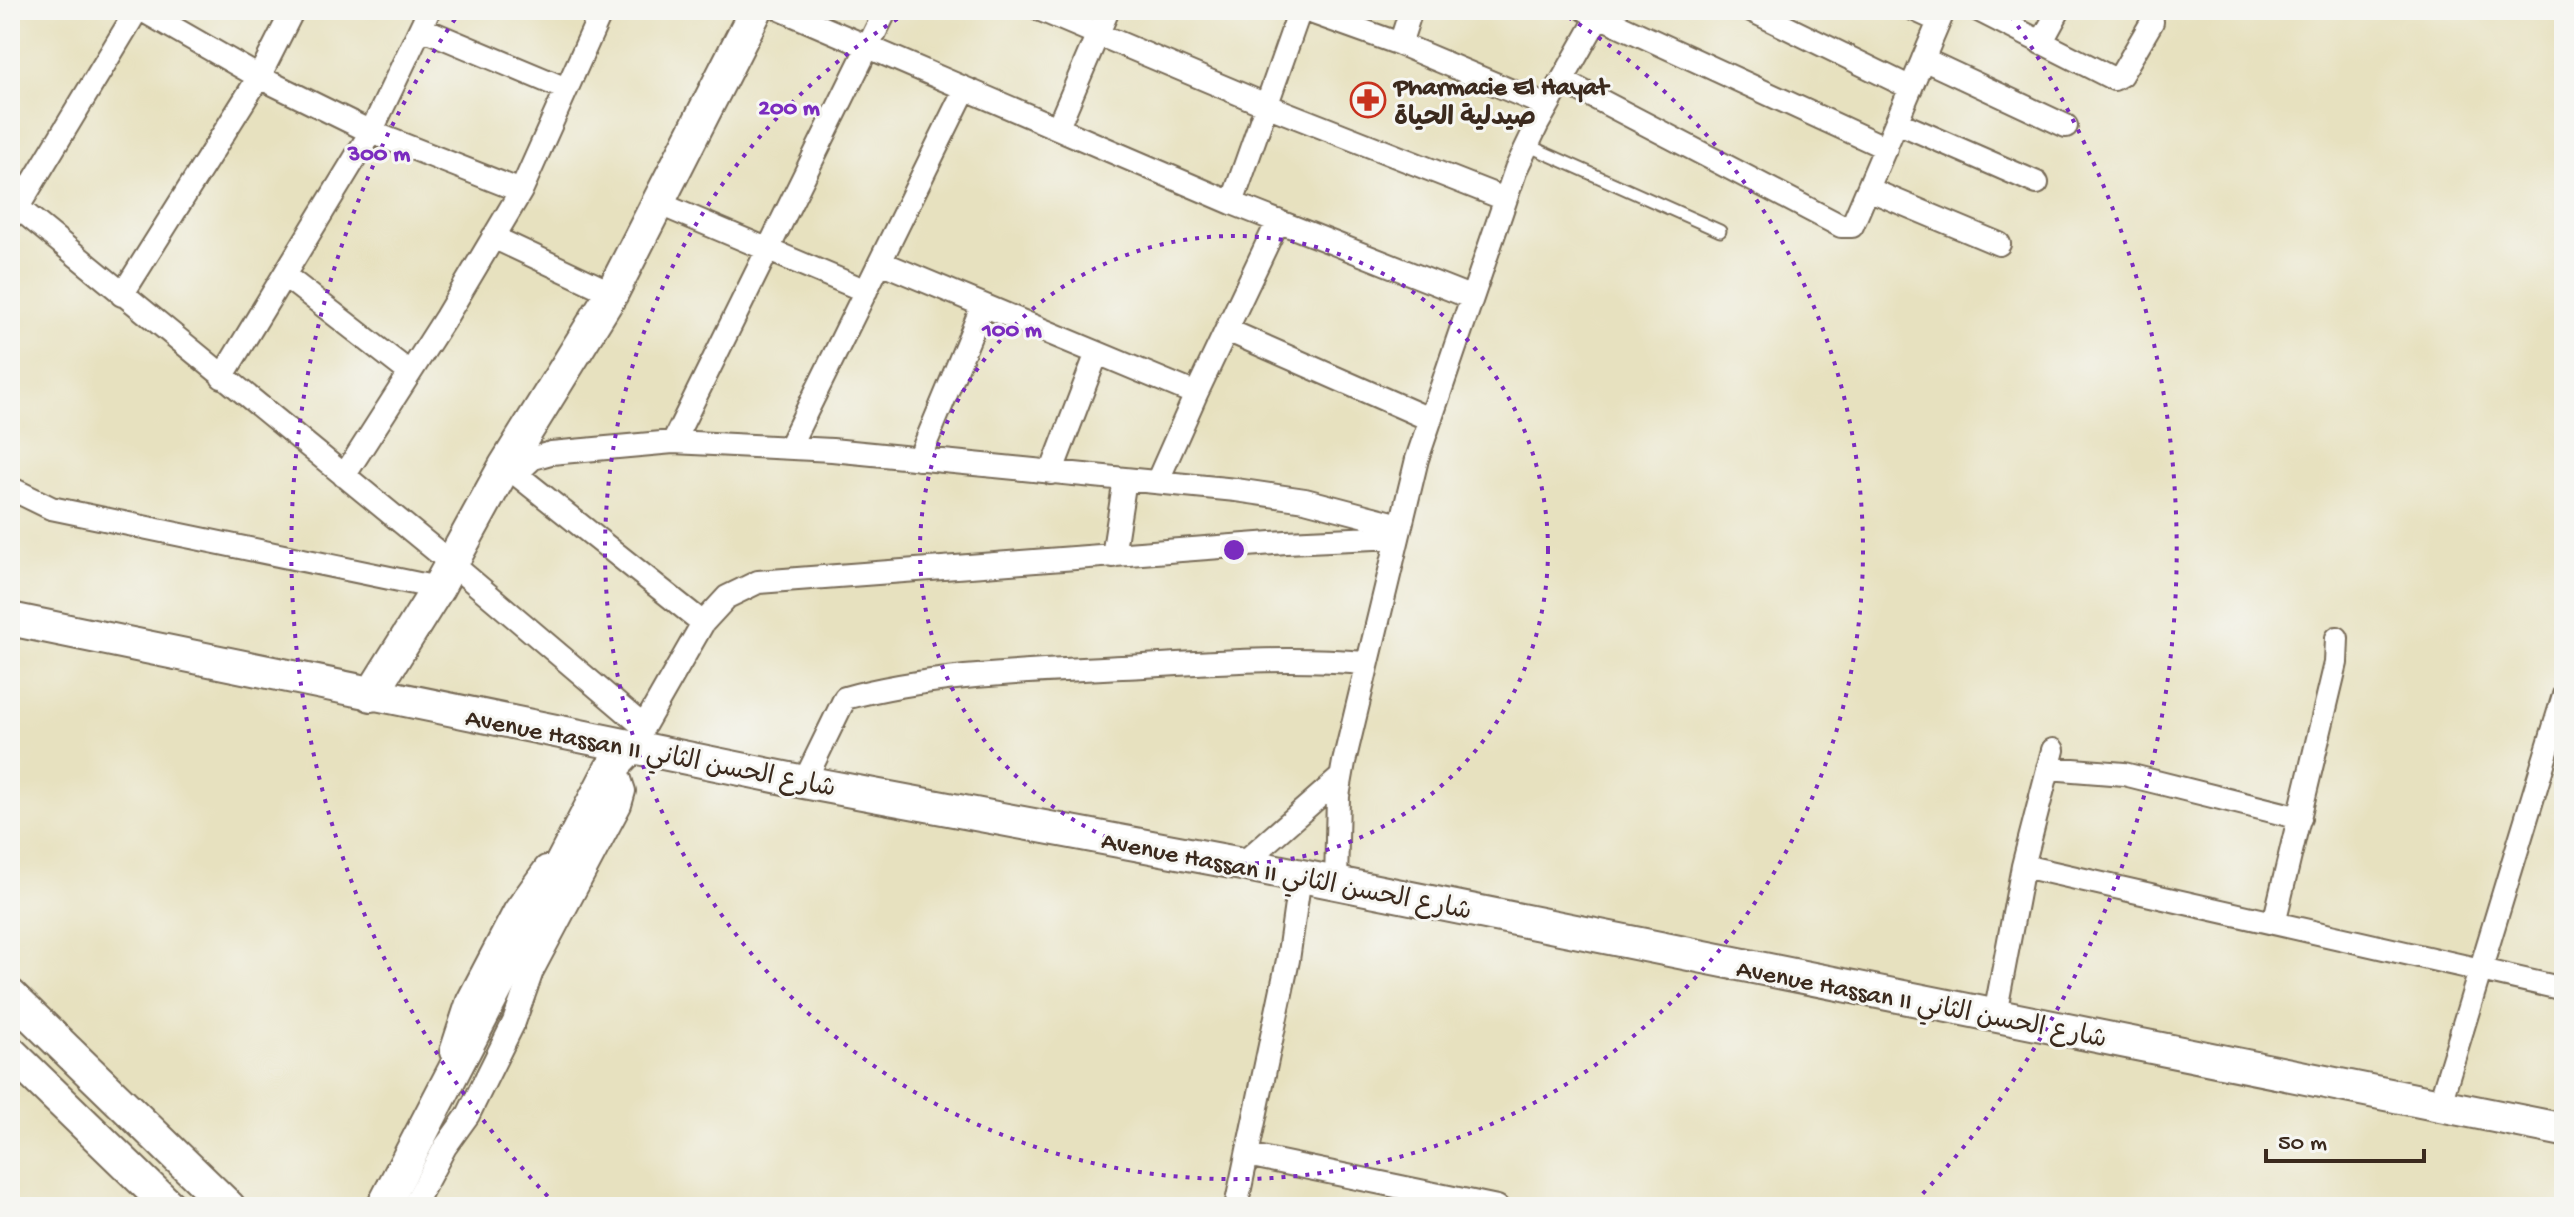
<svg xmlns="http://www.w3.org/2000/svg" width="2574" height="1217" viewBox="0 0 2574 1217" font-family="'Gochi Hand','Playpen Sans Arabic',sans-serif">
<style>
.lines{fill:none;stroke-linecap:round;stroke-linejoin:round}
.lane-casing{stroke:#776a56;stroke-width:15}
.street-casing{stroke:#776a56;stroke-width:26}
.secondary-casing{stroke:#776a56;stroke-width:36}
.lane{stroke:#fff;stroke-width:11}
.street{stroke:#fff;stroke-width:22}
.secondary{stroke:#fff;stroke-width:32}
.ring{fill:none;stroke:#7b2cbf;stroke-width:4;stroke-dasharray:4 8}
.labels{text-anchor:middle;stroke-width:6;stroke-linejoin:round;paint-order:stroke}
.poi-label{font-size:26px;font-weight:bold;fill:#3b2a1e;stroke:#f6f6f2;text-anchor:start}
.street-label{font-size:26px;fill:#3b2a1e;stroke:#f6f6f2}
.centre{fill:#7b2cbf;stroke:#f6f6f2;stroke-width:4}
.ring-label{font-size:24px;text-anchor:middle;font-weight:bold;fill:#7b2cbf;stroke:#f6f6f2;stroke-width:6;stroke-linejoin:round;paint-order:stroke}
</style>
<rect width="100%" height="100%" fill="#f6f6f2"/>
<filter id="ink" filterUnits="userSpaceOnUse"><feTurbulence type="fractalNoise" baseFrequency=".0125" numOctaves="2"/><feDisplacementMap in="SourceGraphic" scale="16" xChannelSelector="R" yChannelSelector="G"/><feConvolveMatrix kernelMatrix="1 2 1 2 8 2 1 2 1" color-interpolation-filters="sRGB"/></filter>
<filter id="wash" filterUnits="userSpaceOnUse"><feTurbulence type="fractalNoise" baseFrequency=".006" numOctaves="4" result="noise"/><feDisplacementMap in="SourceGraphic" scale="32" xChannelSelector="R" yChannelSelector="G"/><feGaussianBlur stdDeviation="1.8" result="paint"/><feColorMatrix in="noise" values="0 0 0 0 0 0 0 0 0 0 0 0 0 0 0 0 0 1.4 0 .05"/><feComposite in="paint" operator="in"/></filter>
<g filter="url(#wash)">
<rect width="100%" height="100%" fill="#e7e1bf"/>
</g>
<g filter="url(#ink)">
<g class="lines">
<g class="lane-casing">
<path id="lane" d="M1527 145 1720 231"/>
</g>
<g class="street-casing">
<path id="street" d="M142 10 259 77 371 132 521 191
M782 10 1232 203 1470 297
M1041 10 1266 105 1505 199
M1305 10 1400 44 1547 106
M1586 10 1886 148
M1751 10 1911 88
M1915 10 1939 21
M1978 10 2114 79 2121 75 2152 22 2151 10
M421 28 566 89
M2041 43 2059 10
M1400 44 1411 10
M1923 59 2066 126
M1563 81 1841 226H1852L1944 10
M1897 122 2037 183
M1058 127 1108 10
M1868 189 1999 244
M10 201 451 563 643 726
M1232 203 1300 10
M660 204 866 291
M18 207 137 10
M493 237 612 293
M880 262 1196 394 1278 221
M284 275 410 373
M122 295 259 77 293 10
M1227 330 1429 419
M222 377 371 132 429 10
M673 442 886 10
M789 447 965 89
M919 459 983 305
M506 466 703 623
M518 472 533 458 551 453 673 442 832 450 1236 490 1305 500 1400 525
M1051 473 1097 353
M344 476 446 317 521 191 602 10
M1157 482 1196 394
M10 488 51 508 438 588
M1113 556 1125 479
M632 747 703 623 727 597 758 582 1286 542 1397 537
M2048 768 2124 774 2300 818
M804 782 845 698C934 674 1030 672 1122 667 1203 663 1283 656 1365 663
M1242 864 1341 777
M2023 866 2564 989
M1336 883 1338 796 1344 762 1417 459 1516 169 1538 123 1602 10
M2274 923 2336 663 2337 638
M1995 1015 2023 866 2053 750
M451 1052 468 1000 515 910 546 867
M2439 1106 2564 695
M1247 1155 1497 1207
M413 1207 445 1147 468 1115 514 1022 532 971 620 805 624 791 620 779
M1236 1207 1288 960 1300 876"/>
</g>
<g class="secondary-casing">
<path id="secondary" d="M10 619 804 782 1242 864 2564 1130
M371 695 438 588 505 466 612 293 756 10
M10 995 229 1207
M10 1052 170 1207
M383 1207 610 770 632 747"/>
</g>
<use href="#lane" class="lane"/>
<use href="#street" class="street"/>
<use href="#secondary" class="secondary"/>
</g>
</g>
<g class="ring">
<circle cx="1234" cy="550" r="314"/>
<path d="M1558 11A629 629 0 1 1 910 11"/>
<path d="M556 1205A943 943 0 0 1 457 16M2011 16A943 943 0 0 1 1912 1205"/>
</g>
<defs>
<g id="pharmacy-ring" transform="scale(1.8)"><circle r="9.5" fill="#f6f6f2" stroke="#c8321e" stroke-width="1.5"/><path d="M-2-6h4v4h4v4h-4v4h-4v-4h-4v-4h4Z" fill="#c8321e"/></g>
</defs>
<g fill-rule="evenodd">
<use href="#pharmacy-ring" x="1368" y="100"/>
</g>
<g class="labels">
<g class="poi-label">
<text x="1394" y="94">Pharmacie El Hayat<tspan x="1394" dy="30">صيدلية الحياة</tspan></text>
</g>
<g class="street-label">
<text transform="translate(651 751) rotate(11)" y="9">Avenue Hassan II شارع الحسن الثاني</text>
<text transform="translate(1287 874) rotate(11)" y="9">Avenue Hassan II شارع الحسن الثاني</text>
<text transform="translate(1922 1002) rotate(11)" y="9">Avenue Hassan II شارع الحسن الثاني</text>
</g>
</g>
<circle cx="1234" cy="550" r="12" class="centre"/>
<g class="ring-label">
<text x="789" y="114">200 m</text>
<text x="379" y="160">300 m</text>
<text x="1012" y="336">100 m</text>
</g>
<rect width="2574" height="1217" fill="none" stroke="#f6f6f2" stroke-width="40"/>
<path d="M2266 1149v12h158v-12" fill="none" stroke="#3b2a1e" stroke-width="4"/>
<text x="2278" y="1149" font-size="24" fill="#3b2a1e" stroke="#f6f6f2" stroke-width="6" paint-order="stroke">50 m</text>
</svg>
